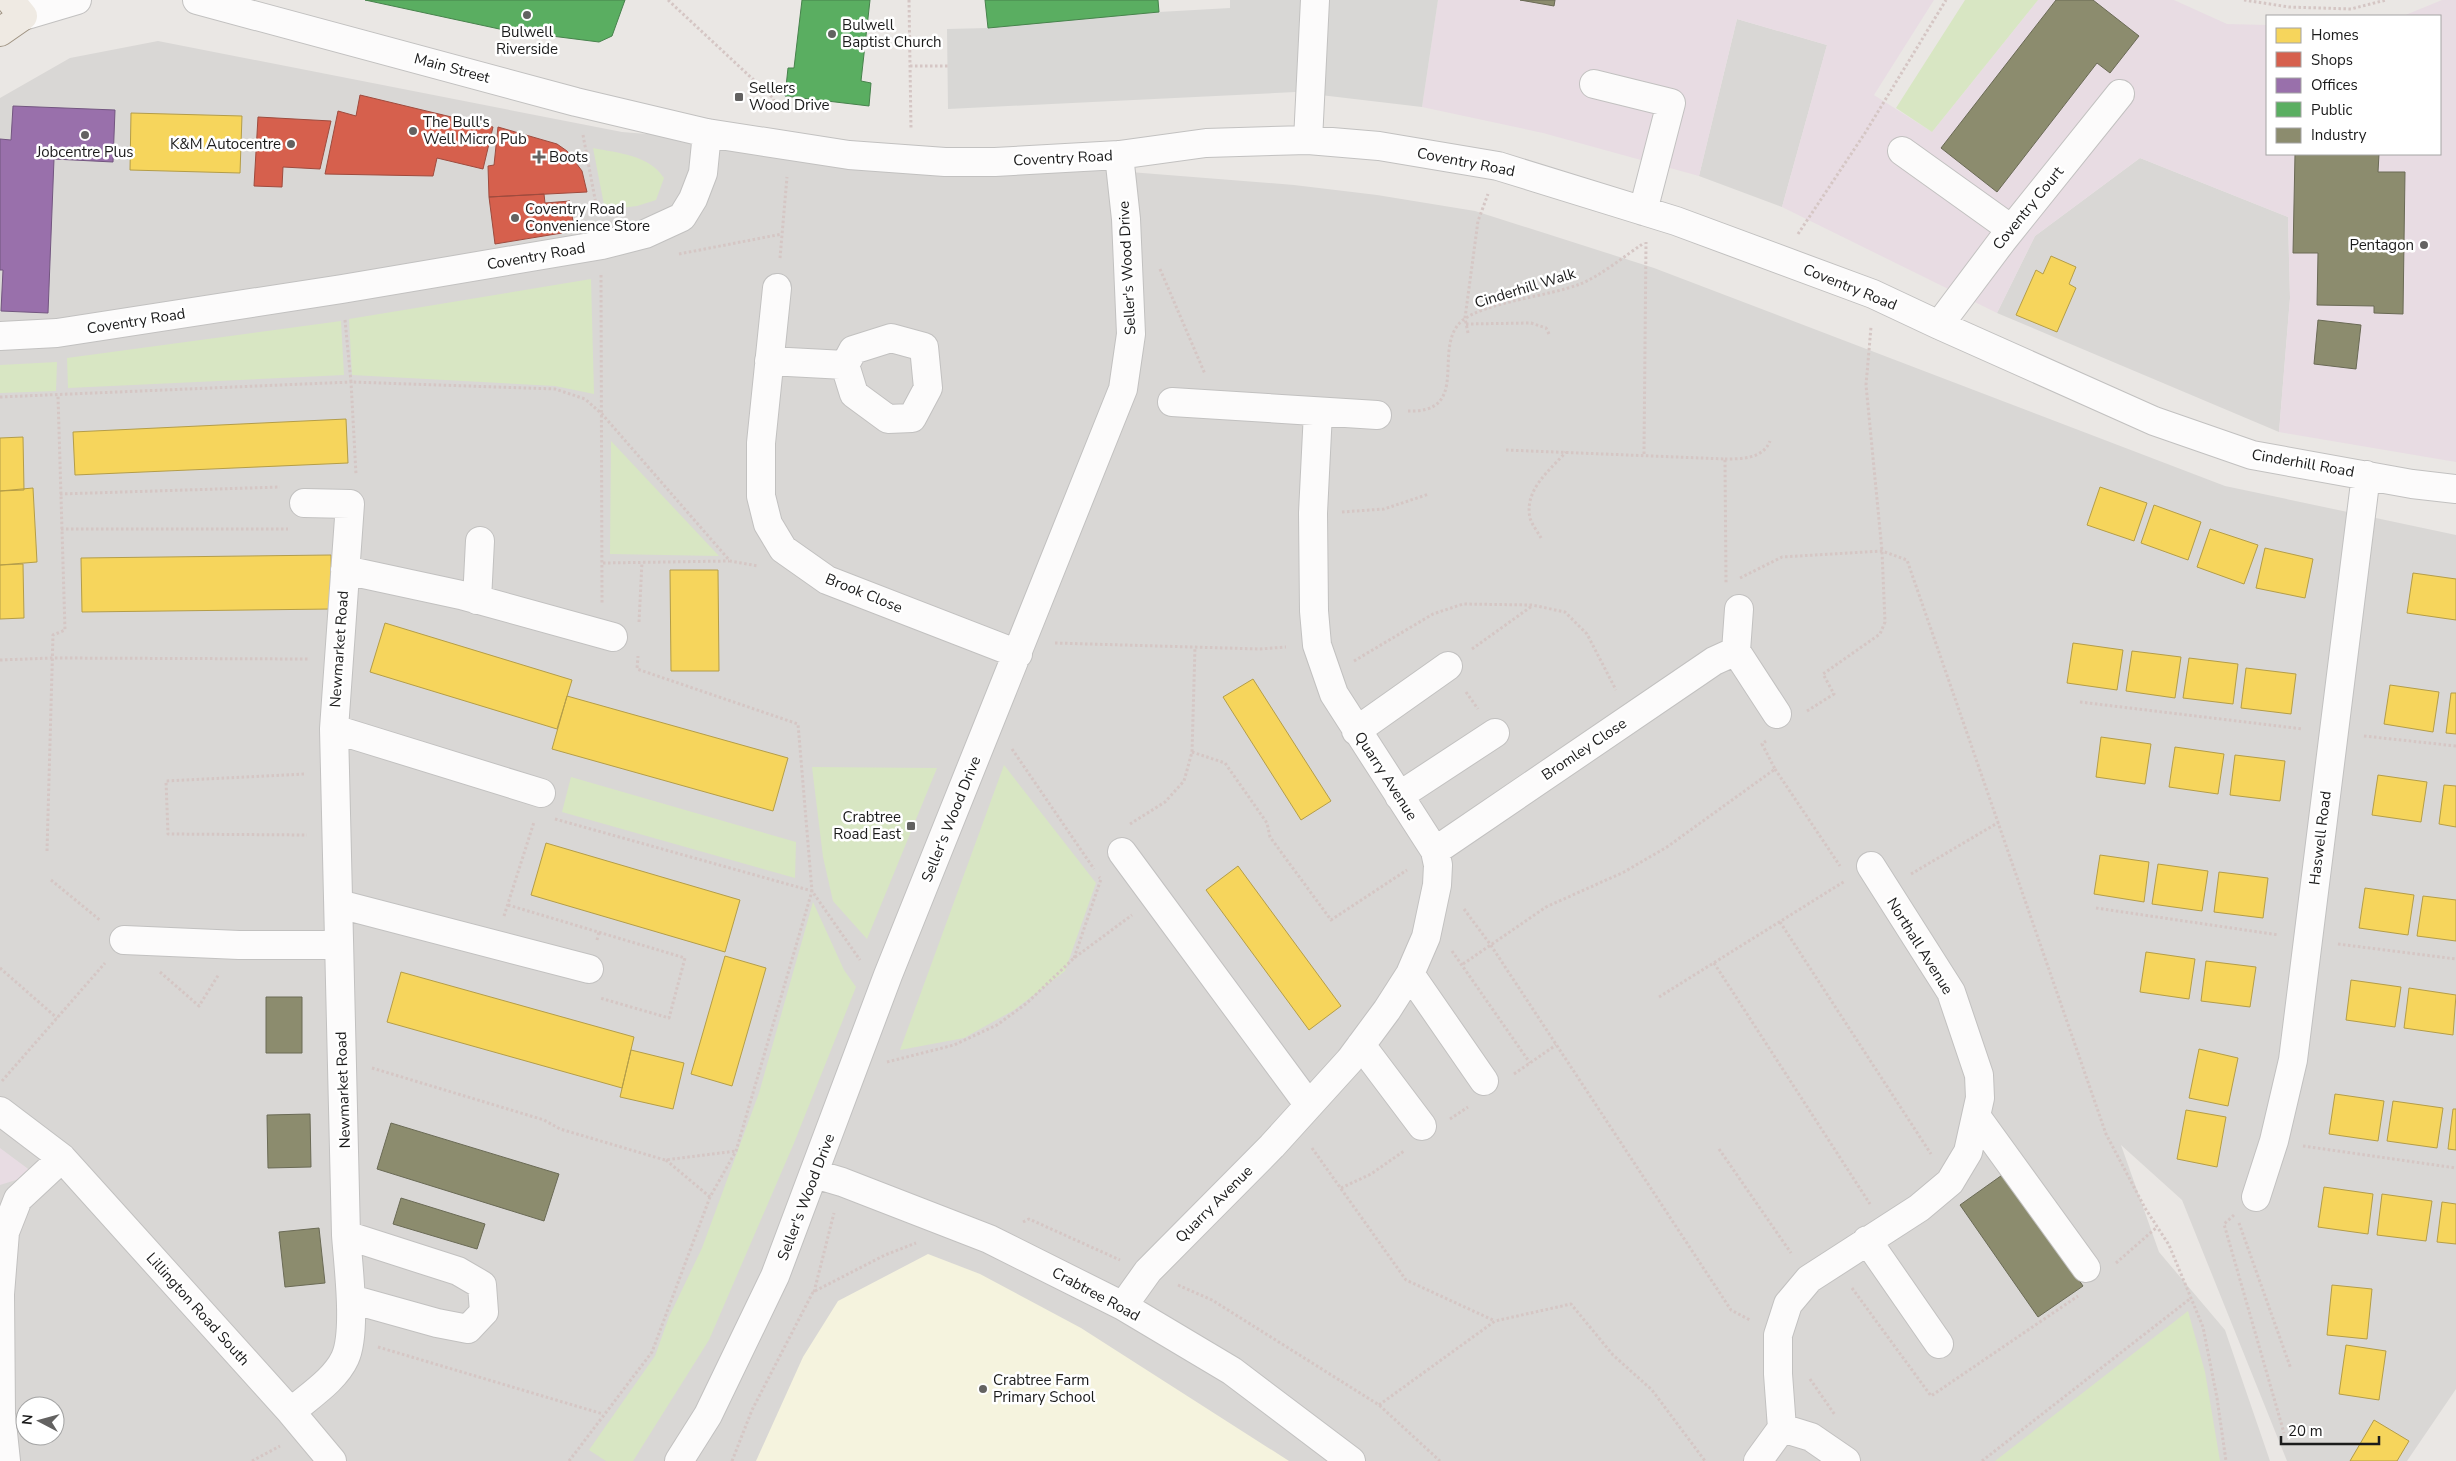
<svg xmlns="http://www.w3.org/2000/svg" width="2456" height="1461" viewBox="0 0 2456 1461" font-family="'Nunito Sans',sans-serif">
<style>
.residential{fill:#d9d7d5;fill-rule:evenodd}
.industrial{fill:#e8dce3}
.education{fill:#f5f3de}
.grass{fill:#d8e6c3}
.parking{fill:#d8d7d5}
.homes{fill:#f6d55c;stroke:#b49d48}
.shops{fill:#d6604d;stroke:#9e4b3e}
.offices{fill:#9970ab;stroke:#735680}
.public{fill:#5aae61;stroke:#47824c}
.industry{fill:#8c8c6e;stroke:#6a6a55}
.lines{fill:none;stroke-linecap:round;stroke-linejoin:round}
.minor-casing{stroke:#c2c1c0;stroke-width:30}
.major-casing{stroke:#9f9382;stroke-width:30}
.path{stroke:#d5c6c4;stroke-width:3;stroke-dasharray:2.5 2.5;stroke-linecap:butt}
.minor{stroke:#fcfbfb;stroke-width:28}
.major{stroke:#efeae3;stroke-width:28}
.poi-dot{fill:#636261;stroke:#fff;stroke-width:2}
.labels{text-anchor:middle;stroke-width:5;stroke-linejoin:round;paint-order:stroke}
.poi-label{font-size:15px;fill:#1b1b1b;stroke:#fff;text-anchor:start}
.street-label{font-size:15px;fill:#1b1b1b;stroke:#fff}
</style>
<rect width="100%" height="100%" fill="#eae7e4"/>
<path class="residential" d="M1737 19 1827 45 1782 207 1699 176Z
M158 41 622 132 1294 185 1377 195 1475 211 1654 268 2225 486 2456 535V1389L2407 1461H2287L2182 1200 2121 1145 2159 1252 2225 1330 2270 1461H0V98L70 58ZM25 1406H55V1436H25Z
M2140 158 2288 217 2290 298 2279 432 1997 313 2035 236Z"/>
<path class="industrial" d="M1438 0H1934L1874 95 1932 132 2038 0H2174L2227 24 2267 25V154H2440V16H2403L2442 0H2456V462L2279 432 2290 298 2288 217 2140 158 2035 236 1997 313 1782 207 1827 45 1737 19 1699 176 1543 133 1422 107Z
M0 1148 35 1174 0 1185Z"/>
<path class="education" d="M928 1254 980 1274 1081 1328 1289 1461H756L803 1357 838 1301Z"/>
<path class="grass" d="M1965 0H2038L1932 132 1896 108Z
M593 148C618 153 649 155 664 178L656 200 637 206 605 210Z
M591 279 594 394 555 386 352 375 349 319Z
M341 321 344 375 68 388 67 358Z
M57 362 56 391 0 393V365Z
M611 441 719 556 610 554Z
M1004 765 1096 883 1065 971 1014 1010 964 1038 900 1050Z
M812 767 937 768 867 939 833 901 823 857Z
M571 777 796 842 795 878 562 812Z
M813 902 844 970 856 987 794 1143 709 1340 633 1461H606L589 1450 655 1356 669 1317 702 1248 759 1093Z
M2188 1311 2205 1372 2220 1461H1995Z"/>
<path class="parking" d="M1230 0H1438L1422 107 1295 92 948 109 947 29 988 28 1159 12 1230 8Z"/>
<path class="homes" d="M131 113 242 116 240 173 130 170Z
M2051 256 2076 267 2069 284 2076 288 2057 332 2016 315 2036 270 2043 274Z
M346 419 348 463 75 475 73 432Z
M23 437 24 490 0 491V438Z
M2100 487 2147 503 2134 541 2087 525Z
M33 488 37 562 0 565V491Z
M2154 505 2201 522 2188 560 2141 543Z
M2210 529 2258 545 2244 584 2197 567Z
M2265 548 2313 559 2305 598 2256 588Z
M331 555 332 609 82 612 81 558Z
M23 564 24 618 0 619V565Z
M670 570H718L719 671H671Z
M2413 573 2456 579V620L2407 613Z
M385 623 572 680 557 729 370 672Z
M2073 643 2123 650 2117 690 2067 683Z
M2132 651 2181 657 2175 698 2126 691Z
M2189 658 2238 664 2233 704 2183 698Z
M2246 668 2296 674 2291 714 2241 708Z
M1253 679 1331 801 1301 820 1223 697Z
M2390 685 2439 692 2433 732 2384 724Z
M2451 693H2456V734L2446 733Z
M567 696 788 758 773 811 552 749Z
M2101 737 2151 744 2145 784 2096 777Z
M2175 747 2224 754 2218 794 2169 787Z
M2235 755 2285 761 2280 801 2230 795Z
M2378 775 2427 782 2421 822 2372 815Z
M2444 785 2456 786V827L2439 824Z
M546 843 740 900 725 952 531 895Z
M2100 855 2149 862 2144 902 2094 894Z
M2158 864 2208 871 2202 911 2152 904Z
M1238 866 1341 1006 1309 1030 1206 890Z
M2219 872 2268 878 2263 918 2214 912Z
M2365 888 2414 895 2408 935 2359 928Z
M2423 896 2456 900V941L2417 936Z
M2146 952 2195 959 2189 999 2140 992Z
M725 956 766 968 732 1086 691 1074Z
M2206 961 2256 967 2250 1007 2201 1001Z
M401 972 634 1037 622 1088 387 1022Z
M2351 980 2401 987 2395 1027 2346 1020Z
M2409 988 2456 995 2453 1035 2404 1028Z
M2199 1049 2238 1058 2228 1106 2189 1098Z
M631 1050 684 1063 673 1109 620 1097Z
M2335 1094 2384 1101 2378 1141 2329 1134Z
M2393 1101 2443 1108 2437 1148 2387 1141Z
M2453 1109H2456V1150L2448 1149Z
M2186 1110 2226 1117 2217 1167 2177 1159Z
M2324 1187 2373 1194 2368 1234 2318 1227Z
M2382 1194 2432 1201 2426 1241 2377 1235Z
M2442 1202 2456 1204V1244L2437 1242Z
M2332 1285 2372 1289 2367 1339 2327 1335Z
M2346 1345 2386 1351 2379 1400 2339 1394Z
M2374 1420 2409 1441 2397 1461H2350Z"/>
<path class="shops" d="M360 95 493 127 483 169 437 158 433 176 325 174 338 111 356 116Z
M258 117 331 121 320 169 283 167 282 187 254 186Z
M498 127 557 144 567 151 582 171 587 192 489 197 488 166 494 165Z
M544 194 545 203 570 201 573 222 560 225 562 233 495 244 489 197Z"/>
<path class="offices" d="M13 106 115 110 113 162 54 159 48 313 1 311 3 270H0V139L11 140Z"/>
<path class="public" d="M365 0H625L612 36 599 42 504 30Z
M802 0H870L861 81 871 83 869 106 785 96 788 68H794Z
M985 0H1158L1159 12 988 28Z"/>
<path class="industry" d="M1520 0H1555L1554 6Z
M2056 0H2093L2139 36 2110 73 2097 63 1997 192 1941 148Z
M2295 154H2379L2378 172H2405L2403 314 2374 313V306L2317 305 2318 253H2293Z
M2318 320 2361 325 2356 369 2314 364Z
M266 997H302V1053H266Z
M310 1114 311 1167 268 1168 267 1115Z
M391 1123 559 1174 544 1221 377 1169Z
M2005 1173 2083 1286 2038 1317 1960 1205Z
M401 1198 485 1224 477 1249 393 1224Z
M319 1228 325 1283 285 1287 279 1232Z"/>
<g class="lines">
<g class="minor-casing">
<path id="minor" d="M197 0 576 102 707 133 849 155 945 162H995L1119 155 1206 143 1308 140 1379 146 1498 166 1676 221 1873 294 1939 325 2154 421 2252 455 2412 484 2456 489
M23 16 77 0
M1594 84 1671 103 1643 211
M1308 140 1315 0
M1902 151 2011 229
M777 288 761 443V496L768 524 783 549 827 580 1018 654
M1939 325 2002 241 2120 94
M0 336 57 333 342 289 602 245 645 234 682 217 693 199 703 173 707 133
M891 338 924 347 928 388 912 418 888 419 854 394 845 365 853 350Z
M769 361 845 365
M1172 402 1377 415
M345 570 461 595 613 637
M477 600 480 541
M1736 651 1777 714
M334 729 541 793
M1356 731 1448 666
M1399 796 1495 733
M1435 851 1714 661 1736 651 1739 609
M1122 852 1308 1104
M339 904 589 969
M124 940 239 945H337
M1410 974 1484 1081
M1361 1045 1422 1126
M0 1111 62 1158 291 1412 332 1461
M1976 1116 2086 1268
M815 1174 842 1182 989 1239 1123 1306 1232 1371 1351 1461
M2256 1197 2274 1141 2293 1060 2366 475
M346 1235 458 1271 482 1285 484 1312 468 1329 437 1323 351 1299
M1867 1240 1939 1344
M1123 1306 1148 1271 1272 1146 1350 1060 1387 1010 1410 974 1426 937 1437 885 1438 865 1435 851 1334 694 1317 645 1314 611 1313 513 1318 412
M291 1412C309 1396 335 1380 345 1358 357 1332 348 1264 346 1235L334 729 350 504 304 503
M1782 1428 1811 1437 1846 1461
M6 1461 1 1414 0 1294 5 1232 18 1199 62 1158
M679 1461 708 1415 775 1276 888 975 1123 389 1131 334 1126 219 1119 155
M1758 1461 1782 1428 1778 1374V1335L1788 1304 1809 1279 1919 1208 1950 1182 1968 1152 1980 1098 1979 1075 1951 992 1871 866"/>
</g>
<g class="major-casing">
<path id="major" d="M0 32 23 16 10 0"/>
</g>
<path class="path" d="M668 0 773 98 778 113
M909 0 911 129
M2244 0 2289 7 2351 9 2386 0
M910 66H948
M583 135 598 215
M1798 234 1865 133 1946 0
M679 254 782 234
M780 258 787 177
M1160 269 1205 374
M601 275 602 604
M345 320 351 382 555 389 585 399 602 414 730 561 758 566
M1466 324 1531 323 1546 328 1549 334
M1468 333 1465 318 1478 221 1488 194
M0 397 351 382 356 474
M1408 411C1414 411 1421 411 1427 409 1464 398 1434 343 1463 320 1486 302 1550 296 1580 284 1599 277 1626 255 1644 243
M1506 450 1725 459 1726 583
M1644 454 1646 242
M1725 459C1741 459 1763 459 1770 441
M60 494 280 487
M1342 512 1384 509 1429 494
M61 529H288
M1541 538C1538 532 1532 525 1530 518 1524 490 1549 471 1566 452
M603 563 729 561
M1740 578 1782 557 1882 551 1907 560 2106 1134 2145 1208 2169 1245 2203 1327 2217 1398 2226 1461
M639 622 642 562
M1055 643 1260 649 1286 647
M1472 649 1532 606
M0 660 52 658 309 659
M1354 661 1433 614 1463 604 1532 605 1565 612 1587 634 1616 690
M1466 692 1478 709
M2080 702 2303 729
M1807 711 1834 694 1823 674 1880 634 1885 622 1882 551 1866 385 1871 327
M2364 736 2456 746
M1012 749 1094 869
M1192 752 1225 763 1267 823 1270 837 1331 920 1407 870
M1775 769 1840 866
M304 774 166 781 168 834 307 835
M555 819 812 891 860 960
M1130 824 1165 802 1184 781 1192 752 1195 647
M47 851 53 635 65 630 58 396
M1911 874 1999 822
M51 880 101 921
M508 905 685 958 669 1018 600 998
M2096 908 2279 935
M1464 909 1490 944 1731 1310 1750 1320
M504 916 534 822
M1780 922 1931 1154
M597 940 599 932
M2338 944 2456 959
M1452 951 1530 1063
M1074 958 1101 879 1099 877
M1714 963 1870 1204
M1463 964 1546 907 1624 872 1667 847 1775 769 1762 744 1766 741
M0 968 57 1018
M160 972 199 1006 219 974
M1659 997 1845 881
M887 1062 954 1045 997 1025 1027 1003 1074 958 1132 915
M372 1068 544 1120 560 1129 665 1160 736 1151
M1514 1074 1556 1045
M2 1081 105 963
M1450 1119 1468 1107
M2303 1146 2456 1168
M1312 1148 1406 1280 1495 1321
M1719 1149 1791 1253
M666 1160 710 1197
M1341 1188 1371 1174 1404 1151
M2234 1215 2224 1224 2284 1433
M1023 1222 1029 1219 1120 1260
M2239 1223 2291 1369
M2116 1263 2157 1227
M1178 1285 1212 1300 1379 1405 1440 1461
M1852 1288 1931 1396 2078 1296
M814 1292 834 1213
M378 1347 603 1414
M1810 1379 1835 1415
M1379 1405 1495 1321 1571 1304 1613 1355 1652 1390 1705 1461
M252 1461 280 1446
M569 1461 652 1352 710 1197 736 1151 812 891 798 724 637 669 638 656
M732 1461 752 1410 813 1292 885 1255 916 1243
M1982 1461 2191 1298"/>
<use href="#minor" class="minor"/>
<use href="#major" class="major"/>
</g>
<g class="poi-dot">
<circle cx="527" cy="15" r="5"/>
<circle cx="832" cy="34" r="5"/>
<rect x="734" y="92" width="10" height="10" rx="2.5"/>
<circle cx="413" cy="131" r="5"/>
<circle cx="85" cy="135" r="5"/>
<circle cx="291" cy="144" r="5"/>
<path d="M536.5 149.5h5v5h5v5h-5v5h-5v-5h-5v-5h5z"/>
<circle cx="515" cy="218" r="5"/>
<circle cx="2424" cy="245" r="5"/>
<rect x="906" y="821" width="10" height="10" rx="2.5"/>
<circle cx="983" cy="1389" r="5"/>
</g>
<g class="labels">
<g class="poi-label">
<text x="842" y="30">Bulwell<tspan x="842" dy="17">Baptist Church</tspan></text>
<text x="527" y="37" text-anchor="middle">Bulwell<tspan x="527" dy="17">Riverside</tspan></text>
<text x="749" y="93">Sellers<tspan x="749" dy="17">Wood Drive</tspan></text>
<text x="423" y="127">The Bull's<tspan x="423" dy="17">Well Micro Pub</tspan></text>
<text x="281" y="149" text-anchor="end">K&amp;M Autocentre</text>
<text x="85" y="157" text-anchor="middle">Jobcentre Plus</text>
<text x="549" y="162">Boots</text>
<text x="525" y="214">Coventry Road<tspan x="525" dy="17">Convenience Store</tspan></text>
<text x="2414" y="250" text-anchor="end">Pentagon</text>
<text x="901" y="822" text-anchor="end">Crabtree<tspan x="901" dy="17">Road East</tspan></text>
<text x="993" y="1385">Crabtree Farm<tspan x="993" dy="17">Primary School</tspan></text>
</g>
<g class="street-label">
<text transform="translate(452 68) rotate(15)" y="5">Main Street</text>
<text transform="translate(1063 158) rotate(-3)" y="5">Coventry Road</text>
<text transform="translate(1466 162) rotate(11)" y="5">Coventry Road</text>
<text transform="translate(2028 208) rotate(-51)" y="5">Coventry Court</text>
<text transform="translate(536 256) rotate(-10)" y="5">Coventry Road</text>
<text transform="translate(1127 268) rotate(-93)" y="5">Seller's Wood Drive</text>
<text transform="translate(1850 287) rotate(22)" y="5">Coventry Road</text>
<text transform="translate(1525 288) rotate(-17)" y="5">Cinderhill Walk</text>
<text transform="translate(136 321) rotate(-9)" y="5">Coventry Road</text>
<text transform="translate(2303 463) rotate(10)" y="5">Cinderhill Road</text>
<text transform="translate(864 593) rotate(22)" y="5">Brook Close</text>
<text transform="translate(339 649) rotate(-86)" y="5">Newmarket Road</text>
<text transform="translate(1584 749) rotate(-34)" y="5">Bromley Close</text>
<text transform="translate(1386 776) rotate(57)" y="5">Quarry Avenue</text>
<text transform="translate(951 819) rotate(-68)" y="5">Seller's Wood Drive</text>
<text transform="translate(2320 838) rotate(-83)" y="5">Haswell Road</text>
<text transform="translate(1920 946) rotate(58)" y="5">Northall Avenue</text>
<text transform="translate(343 1090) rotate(-92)" y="5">Newmarket Road</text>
<text transform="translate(806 1197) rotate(-69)" y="5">Seller's Wood Drive</text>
<text transform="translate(1214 1204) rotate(-45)" y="5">Quarry Avenue</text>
<text transform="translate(1096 1294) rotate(28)" y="5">Crabtree Road</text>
<text transform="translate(198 1309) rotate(48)" y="5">Lillington Road South</text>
</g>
</g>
<rect x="2266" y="15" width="175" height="140" fill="#ffffff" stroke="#a4a4a4"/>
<rect x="2276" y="28" width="25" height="15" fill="#f6d55c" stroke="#a4a4a4"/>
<text x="2311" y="40" font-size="15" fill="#1b1b1b">Homes</text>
<rect x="2276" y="52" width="25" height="15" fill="#d6604d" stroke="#a4a4a4"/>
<text x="2311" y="65" font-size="15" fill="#1b1b1b">Shops</text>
<rect x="2276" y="78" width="25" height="15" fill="#9970ab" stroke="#a4a4a4"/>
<text x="2311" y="90" font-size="15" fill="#1b1b1b">Offices</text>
<rect x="2276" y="102" width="25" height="15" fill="#5aae61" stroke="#a4a4a4"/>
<text x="2311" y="115" font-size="15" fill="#1b1b1b">Public</text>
<rect x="2276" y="128" width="25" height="15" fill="#8c8c6e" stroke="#a4a4a4"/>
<text x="2311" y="140" font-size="15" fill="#1b1b1b">Industry</text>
<g transform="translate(40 1421) rotate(276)"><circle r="24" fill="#ffffff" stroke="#a4a4a4"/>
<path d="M0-4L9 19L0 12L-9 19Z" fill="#636261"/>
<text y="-8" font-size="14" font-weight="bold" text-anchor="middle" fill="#1b1b1b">N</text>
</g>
<path d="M2281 1436v8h98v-8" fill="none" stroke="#1b1b1b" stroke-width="2.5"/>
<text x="2288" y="1436" font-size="15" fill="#1b1b1b" stroke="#ffffff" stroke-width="4" paint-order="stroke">20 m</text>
</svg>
